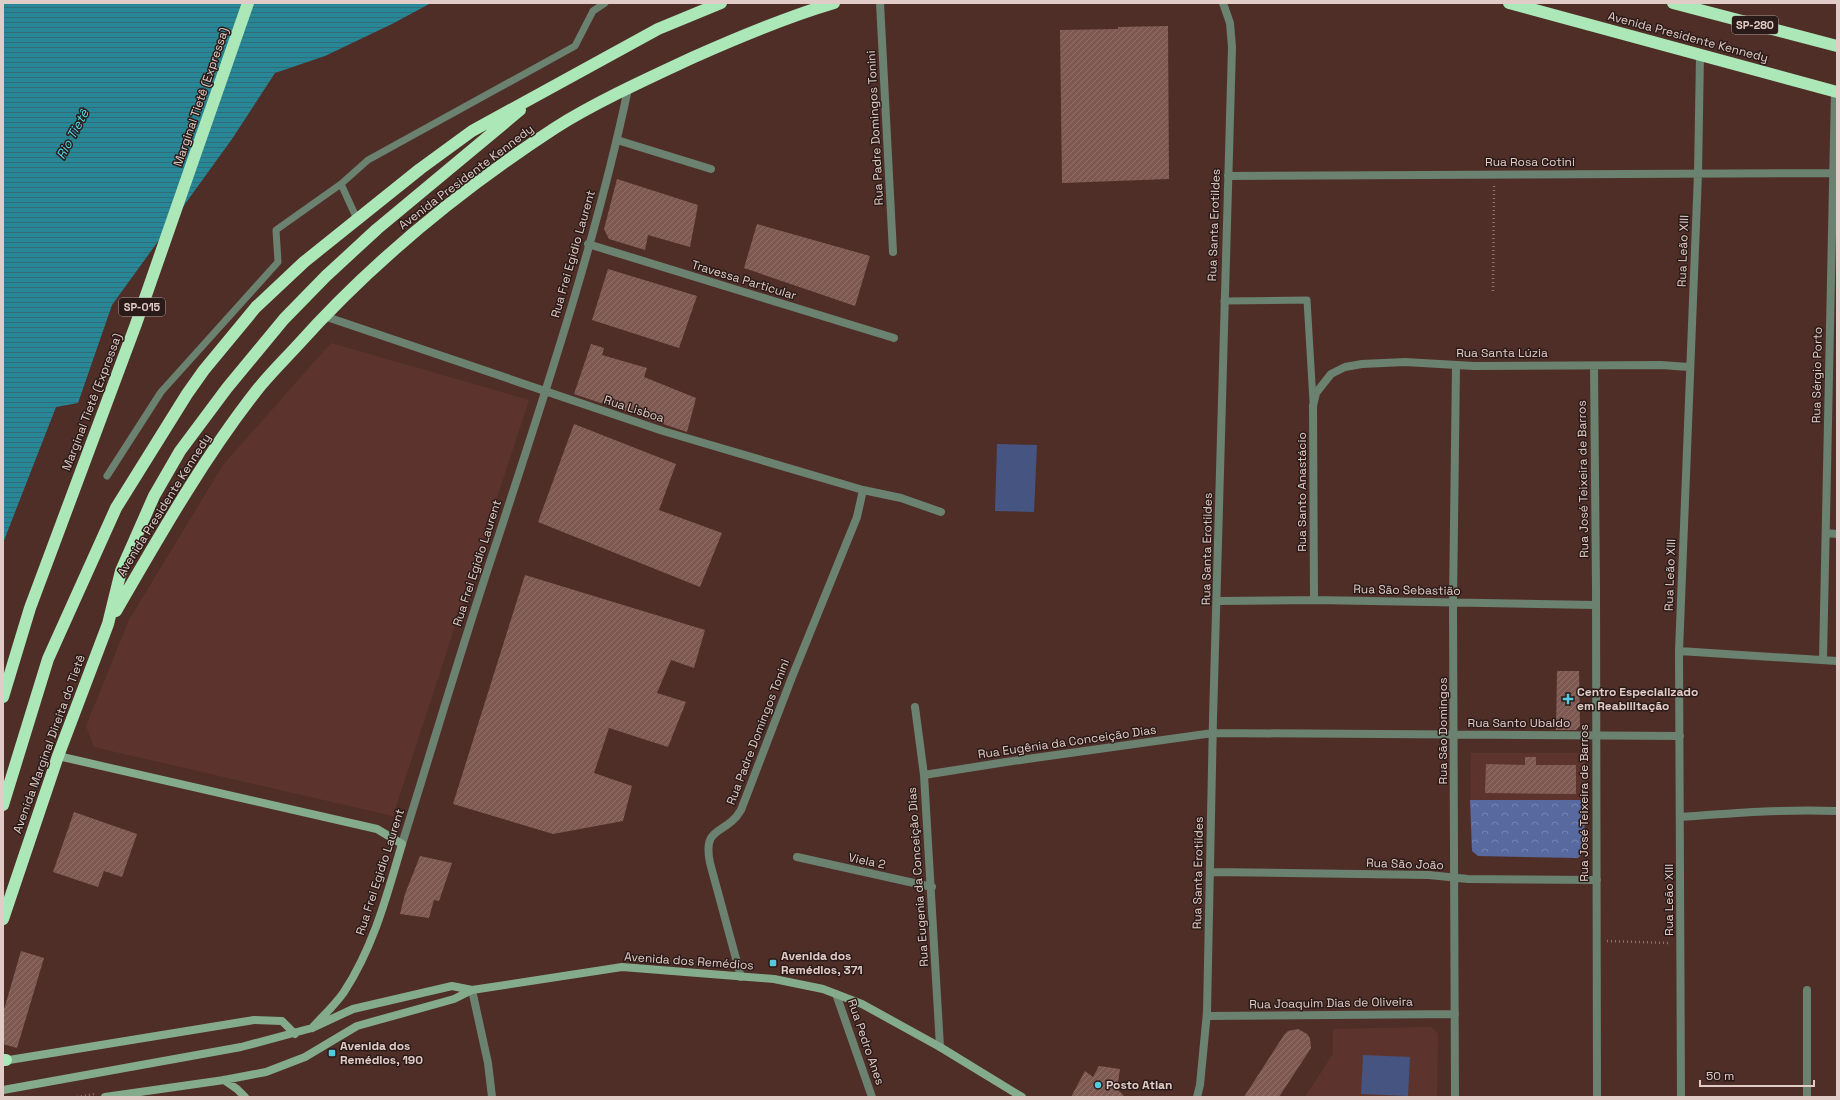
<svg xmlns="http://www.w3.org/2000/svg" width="1840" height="1100" viewBox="0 0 1840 1100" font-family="'Space Grotesk',sans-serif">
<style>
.built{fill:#5d342d}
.forest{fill:url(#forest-crowns)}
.pitch{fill:#465481}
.water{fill:url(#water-rules)}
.building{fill:url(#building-hatch)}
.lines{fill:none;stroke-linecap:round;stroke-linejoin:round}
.path{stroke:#8e726c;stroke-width:2.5;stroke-dasharray:1 3;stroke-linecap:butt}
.lane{stroke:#6a826f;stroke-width:7}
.street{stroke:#6a826f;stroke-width:8}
.secondary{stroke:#85ab8d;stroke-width:8}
.highway{stroke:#ace7b8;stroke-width:12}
.poi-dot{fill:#54cade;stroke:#2a1b18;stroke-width:1.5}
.labels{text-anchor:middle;stroke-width:3;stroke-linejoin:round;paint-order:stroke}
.shield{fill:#2a1b18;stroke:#ab9792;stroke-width:1}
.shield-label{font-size:11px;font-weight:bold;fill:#e2ccc7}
.street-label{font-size:12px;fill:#e2ccc7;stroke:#2a1b18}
.poi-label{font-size:12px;font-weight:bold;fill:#e2ccc7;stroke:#2a1b18;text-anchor:start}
.water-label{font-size:13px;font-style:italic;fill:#56dbf1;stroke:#2a1b18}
</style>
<defs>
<pattern id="forest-crowns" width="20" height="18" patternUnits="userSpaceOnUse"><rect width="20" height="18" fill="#58699f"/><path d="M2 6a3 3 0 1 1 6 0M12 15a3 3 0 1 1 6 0" fill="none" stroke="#7884af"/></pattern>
<pattern id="water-rules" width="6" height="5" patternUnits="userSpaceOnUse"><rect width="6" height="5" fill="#278796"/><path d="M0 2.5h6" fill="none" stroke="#316d76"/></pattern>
<pattern id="building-hatch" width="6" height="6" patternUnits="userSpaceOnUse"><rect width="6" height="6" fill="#7e5952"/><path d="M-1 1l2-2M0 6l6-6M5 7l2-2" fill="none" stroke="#907069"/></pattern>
</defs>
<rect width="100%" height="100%" fill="#4f2e28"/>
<path class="built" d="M331 343 529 400 393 816 94 747 86 726 129 620 223 465Z
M1471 753H1585V800H1471Z
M1431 1027 1438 1034 1437 1097H1305L1333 1054V1029Z"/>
<path class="forest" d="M1470 800H1585L1584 852 1578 858 1478 856 1472 851Z"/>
<path class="pitch" d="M997 444 1037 445 1034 512 995 511Z
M1363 1055 1410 1057 1408 1096 1361 1094Z"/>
<path class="water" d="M3 3H431L392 24 325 56 275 73 232 139 112 305 78 403 56 407 3 543Z"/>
<path class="building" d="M1168 26 1169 179 1062 183 1060 30 1118 29V27Z
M617 179 698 205 690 247 648 235 645 250 609 239 604 229Z
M757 224 870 256 855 306 744 268Z
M608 269 697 296 679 348 592 320Z
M591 344 604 348 602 355 647 368 644 377 696 398 687 432 574 394Z
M574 424 676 464 659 510 722 533 700 587 538 522Z
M525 575 705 630 694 668 671 660 657 693 686 702 668 747 609 728 594 773 632 786 623 821 553 834 453 804Z
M1557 671H1579L1580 726 1576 730H1556Z
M1525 757H1536V765H1576V794L1485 793 1486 764 1525 765Z
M74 812 137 834 122 877 104 871 98 887 53 872Z
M420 856 452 863 439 901 434 900 429 918 400 914 405 894Z
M21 951 44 958 17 1048 3 1044V1013Z
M1298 1029 1307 1034 1310 1038 1311 1048 1279 1097H1244L1284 1035 1288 1031Z
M1099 1066 1120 1069 1117 1089 1125 1097H1071L1085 1071 1093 1077Z"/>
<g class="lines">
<path class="path" d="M1493 291 1494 185
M1607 941 1670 943
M77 1097 95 1094"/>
<path class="lane" d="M357 219 341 184 368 160 575 46 593 11 605 3
M1224 301 1307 300 1313 401
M107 476 161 392 278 262 276 230 341 184"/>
<path class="street" d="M880 3 893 252
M617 140 711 169
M1228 176 1833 173
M588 244 894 338
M324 316 663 431 863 490 901 498 941 512
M1594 366 1596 587 1597 1097
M1826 533 1837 534
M1314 600 1313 406 1316 393 1331 374 1345 367 1362 364 1405 362 1474 366 1661 365 1689 367
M1218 601 1314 600 1595 605
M1679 651 1837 661
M1823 659 1835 91
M915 707 924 775 940 1047
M924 775 1006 762 1213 733 1680 736
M1681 817C1733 813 1784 809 1837 811
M402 844C434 742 464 639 498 538 546 390 596 241 628 89
M797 857 932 887
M1211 872 1429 875 1468 879 1597 880
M741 977 710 863C702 824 726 836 741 810L792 677 857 517 863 490
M472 990 488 1063 492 1097
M1807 990V1097
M836 994 872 1097
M1207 1016 1455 1014
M1197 1097 1200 1085 1207 1012 1213 719 1232 47 1230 23 1223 3
M1455 1097 1453 603 1456 366
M1681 1097 1679 651 1698 174 1700 55"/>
<path class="secondary" d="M58 756 377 829 402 844C387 895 374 946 344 992 335 1005 322 1017 312 1028
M3 1061 254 1020 282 1021 295 1034
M224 1080 237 1089 245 1097
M3 1090 241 1047 312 1028 353 1009 452 986 472 990
M105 1097 224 1080 266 1072 305 1057 357 1026 454 999 472 990 622 967 774 979 823 989 862 1004 940 1047 1022 1097"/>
<path class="highway" d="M1509 3 1837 92
M1673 3 1837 46
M116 611C160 535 203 459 257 390 269 375 283 361 296 347 372 262 460 190 555 128 596 102 649 78 694 57 739 37 786 17 834 3
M3 697 30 608 136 324 248 3
M3 805 48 659 116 508 187 394 204 370 256 307 304 262 420 169 472 131 658 29 721 3
M3 919 58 756 108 624 121 571 154 496 180 451 227 388 284 319 326 276 377 229 520 110
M3 1060H6"/>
</g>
<g class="poi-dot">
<path d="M1566 693h4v4h4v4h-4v4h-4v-4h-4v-4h4z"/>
<rect x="769" y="959" width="8" height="8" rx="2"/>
<rect x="328" y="1049" width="8" height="8" rx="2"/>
<circle cx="1098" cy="1085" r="4"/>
</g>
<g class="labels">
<g class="shield">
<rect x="1732" y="16" width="46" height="18" rx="3"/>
<rect x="119" y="298" width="46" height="18" rx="3"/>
</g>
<g class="shield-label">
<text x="1755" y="29">SP-280</text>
<text x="142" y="311">SP-015</text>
</g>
<g class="street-label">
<text transform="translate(1688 37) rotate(15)" y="4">Avenida Presidente Kennedy</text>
<text transform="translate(201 97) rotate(-71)" y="4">Marginal Tietê (Expressa)</text>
<text transform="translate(875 128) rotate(-93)" y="4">Rua Padre Domingos Tonini</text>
<text x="1530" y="166">Rua Rosa Cotini</text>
<text transform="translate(466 177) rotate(-37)" y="4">Avenida Presidente Kennedy</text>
<text transform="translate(1214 225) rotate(-88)" y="4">Rua Santa Erotildes</text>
<text transform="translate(1683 251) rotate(-88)" y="4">Rua Leão XIII</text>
<text transform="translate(573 254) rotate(-74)" y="4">Rua Frei Egidio Laurent</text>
<text transform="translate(744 280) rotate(17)" y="4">Travessa Particular</text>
<text x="1502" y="357">Rua Santa Lúzia</text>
<text transform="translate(1817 375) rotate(-89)" y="4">Rua Sérgio Porto</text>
<text transform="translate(92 402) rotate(-69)" y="4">Marginal Tietê (Expressa)</text>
<text transform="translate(634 409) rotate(18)" y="4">Rua Lisboa</text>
<text transform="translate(1583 479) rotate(-91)" y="4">Rua José Teixeira de Barros</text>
<text transform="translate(1302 492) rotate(-90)" y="4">Rua Santo Anastácio</text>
<text transform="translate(164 505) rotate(-58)" y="4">Avenida Presidente Kennedy</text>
<text transform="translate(1207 549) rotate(-89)" y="4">Rua Santa Erotildes</text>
<text transform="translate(477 563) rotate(-72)" y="4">Rua Frei Egidio Laurent</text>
<text transform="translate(1670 575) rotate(-88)" y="4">Rua Leão XIII</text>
<text transform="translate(1407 590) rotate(1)" y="4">Rua São Sebastião</text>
<text x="1519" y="727">Rua Santo Ubaldo</text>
<text transform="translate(1443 731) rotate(-90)" y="4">Rua São Domingos</text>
<text transform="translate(758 732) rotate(-69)" y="4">Rua Padre Domingos Tonini</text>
<text transform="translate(1067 742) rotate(-8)" y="4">Rua Eugênia da Conceição Dias</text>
<text transform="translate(49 744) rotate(-70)" y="4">Avenida Marginal Direita do Tietê</text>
<text transform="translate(1584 803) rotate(-90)" y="4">Rua José Teixeira de Barros</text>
<text transform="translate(867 861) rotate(12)" y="4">Viela 2</text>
<text transform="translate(1405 864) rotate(2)" y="4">Rua São João</text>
<text transform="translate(380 872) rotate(-72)" y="4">Rua Frei Egidio Laurent</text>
<text transform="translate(1198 873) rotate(-89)" y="4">Rua Santa Erotildes</text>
<text transform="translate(918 877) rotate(-94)" y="4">Rua Eugenia da Conceição Dias</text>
<text transform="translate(1669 900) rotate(-90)" y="4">Rua Leão XIII</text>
<text transform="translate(689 961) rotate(4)" y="4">Avenida dos Remédios</text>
<text transform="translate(1331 1003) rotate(-1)" y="4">Rua Joaquim Dias de Oliveira</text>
<text transform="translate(866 1042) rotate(71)" y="4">Rua Pedro Anes</text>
</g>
<g class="poi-label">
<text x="1577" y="696">Centro Especializado<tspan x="1577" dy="14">em Reabilitação</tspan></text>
<text x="781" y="960">Avenida dos<tspan x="781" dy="14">Remédios, 371</tspan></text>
<text x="340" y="1050">Avenida dos<tspan x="340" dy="14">Remédios, 190</tspan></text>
<text x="1106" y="1089">Posto Atlan</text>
</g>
<g class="water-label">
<text transform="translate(72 134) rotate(-62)" y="5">Rio Tietê</text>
</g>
</g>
<rect width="1840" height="1100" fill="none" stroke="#e2ccc7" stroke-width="8"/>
<path d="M1700 1080v6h114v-6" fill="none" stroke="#e2ccc7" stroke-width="2"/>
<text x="1706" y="1080" font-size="12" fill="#e2ccc7" stroke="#2a1b18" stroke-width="3" paint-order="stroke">50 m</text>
</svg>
